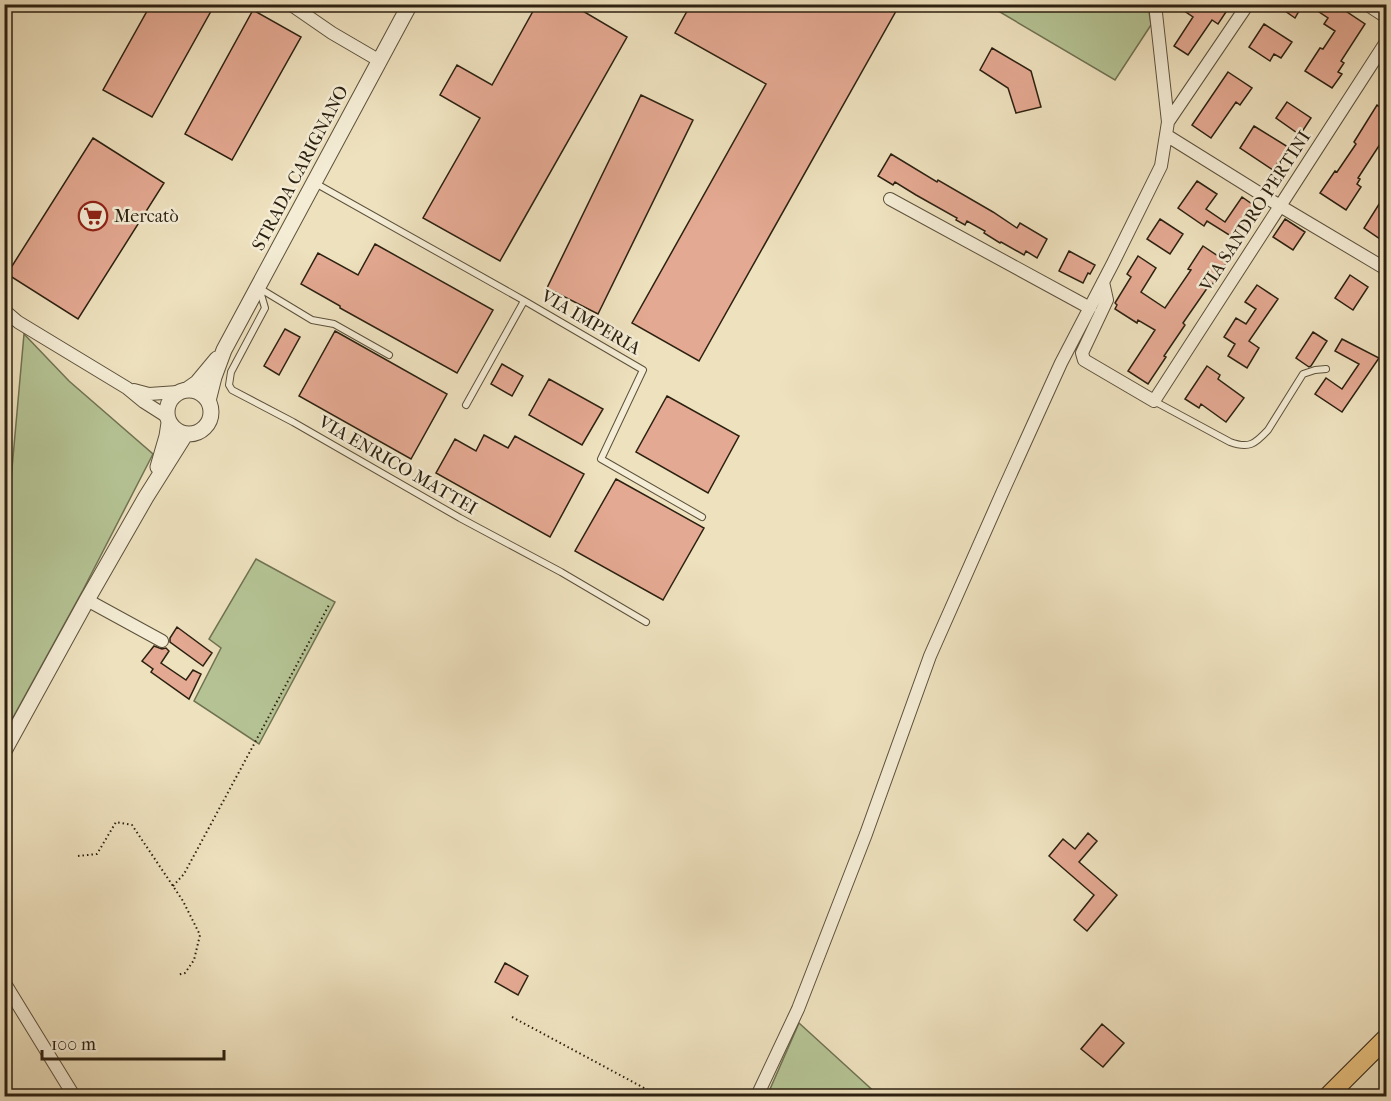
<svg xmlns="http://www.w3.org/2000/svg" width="1391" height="1101" viewBox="0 0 1391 1101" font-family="'IM FELL French Canon',serif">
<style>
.green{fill:#b5c394;stroke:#707252;stroke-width:1.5}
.building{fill:#e4a992;stroke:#2c2111;stroke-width:1.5}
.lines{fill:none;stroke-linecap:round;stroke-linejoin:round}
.service-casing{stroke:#5c513c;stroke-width:8}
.minor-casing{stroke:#5c513c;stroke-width:14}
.tertiary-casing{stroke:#5c513c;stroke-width:17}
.primary-casing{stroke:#2c2111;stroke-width:20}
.path{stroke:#2c2111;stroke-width:2;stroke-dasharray:1.5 3;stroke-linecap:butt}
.service{stroke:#f4ecd5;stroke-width:6}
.minor{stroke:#f4ecd5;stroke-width:12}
.tertiary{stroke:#f4ecd5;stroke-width:15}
.primary{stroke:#e7c07f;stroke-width:18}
.labels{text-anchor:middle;stroke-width:5;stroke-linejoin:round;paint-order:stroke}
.street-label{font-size:18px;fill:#2c2111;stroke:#f4ecd5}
.poi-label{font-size:18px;fill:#2c2111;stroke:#f4ecd5;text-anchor:start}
</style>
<rect width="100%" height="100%" fill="#eee1be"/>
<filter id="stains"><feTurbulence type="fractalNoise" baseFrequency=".00333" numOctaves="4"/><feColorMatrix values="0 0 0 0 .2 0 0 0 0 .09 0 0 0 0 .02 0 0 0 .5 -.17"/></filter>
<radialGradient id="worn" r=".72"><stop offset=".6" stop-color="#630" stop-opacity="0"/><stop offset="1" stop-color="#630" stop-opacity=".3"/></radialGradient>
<path class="green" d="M988 5H1148L1151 25 1115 80Z
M24 334 69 381 153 454 83 590 5 732V547Z
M256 559 335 602 259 744 194 701 221 648 209 639Z
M799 1023 879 1096H767Z"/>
<path class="building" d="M151 4H215L152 117 103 90Z
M537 4H571L627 37 500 261 423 218 480 118 440 95 457 65 492 85Z
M691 4H900L699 361 632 323 766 84 675 33Z
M1174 4H1221L1228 9 1218 24 1212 20 1188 55 1174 46 1193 17Z
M1275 4H1303L1295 18Z
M1307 4H1335L1365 24 1341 61 1344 63 1338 72 1342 74 1332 88 1305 71 1320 48 1323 49 1335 31 1324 24 1328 18Z
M253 10 301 37 232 160 185 134Z
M1264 24 1292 42 1281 58 1274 54 1270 61 1249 47Z
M992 48 1031 71 1041 107 1016 113 1008 88 980 70Z
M1228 72 1252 88 1240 105 1236 102 1211 138 1192 125Z
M641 95 693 120 598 314 547 288Z
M1386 97V135L1358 178 1360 179 1357 184 1361 187 1346 210 1320 193 1335 171 1337 172 1356 144 1354 142 1377 105 1380 107Z
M1287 102 1311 118 1300 135 1276 118Z
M1254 126 1288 147 1273 170 1240 148Z
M93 138 164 183 78 319 7 274Z
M891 154 937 182 938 180 993 212 1017 228 1020 223 1047 239 1037 258 1026 251 1024 255 1001 242 1000 243 984 233 985 231 967 221 965 225 956 220 957 218 916 195 895 182 893 185 878 176Z
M1197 181 1217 194 1206 209 1225 222 1242 197 1259 209 1249 225 1244 222 1234 238 1207 221 1204 226 1178 208Z
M1386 193V243L1364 228Z
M1160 219 1183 234 1170 254 1147 239Z
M1285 219 1305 232 1293 250 1273 237Z
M375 244 493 310 457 373 340 308V306L301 284 318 253 358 275Z
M1203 246 1227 262 1212 285 1210 284 1183 323 1185 325 1164 356 1166 357 1148 384 1128 371 1155 330 1138 320 1137 323 1115 309 1117 305 1115 303 1131 277 1127 274 1138 256 1156 268 1141 292 1165 308 1191 270 1188 269Z
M1069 251 1095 265 1090 274 1088 273 1083 283 1059 271Z
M1350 275 1368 287 1353 310 1335 298Z
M1257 285 1278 299 1249 341 1259 348 1247 368 1228 356 1235 344 1224 337 1236 318 1246 324 1256 309 1245 302Z
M285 329 300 337 279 375 264 366Z
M335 331 447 394 411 459 299 396Z
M1313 332 1327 341 1311 366 1309 367 1296 358Z
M1342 339 1379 358 1342 412 1315 394 1326 378 1342 389 1359 364 1335 351Z
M502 364 523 376 512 396 491 384Z
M1207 366 1220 375 1218 379 1244 398 1226 422 1201 404 1199 408 1185 399Z
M549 379 603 409 582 445 529 415Z
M667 396 739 436 708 493 636 452Z
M484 435 508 448 515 436 584 474 550 537 436 473 455 439 476 451Z
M616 479 704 528 663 600 575 551Z
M177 627 212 653 203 666 170 642V638Z
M154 646 162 649 166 648 169 651 161 663 186 680 193 670 201 674 189 699 151 672 153 669 142 661Z
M1088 833 1097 841 1079 862 1117 895 1087 931 1074 920 1094 895 1049 856 1063 839 1075 849Z
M505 963 528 976 518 995 495 982Z
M1102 1024 1124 1043 1103 1067 1081 1049Z"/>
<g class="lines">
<g class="service-casing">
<path id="service" d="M315 183 523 300 643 370 601 459 702 517
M259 288 312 320 334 324 389 355
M260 291 265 308 231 372 229 385 232 390 293 422 460 518 561 572 646 622
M1154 401 1230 442C1249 449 1255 444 1268 430L1303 374 1315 370 1326 369
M466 405 524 301"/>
</g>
<g class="minor-casing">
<path id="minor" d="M290 4 332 33 380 61
M1366 4 1386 17
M1168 122 1248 4
M1166 135 1280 206 1386 269
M890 199 1090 308
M1103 282 1107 300 1082 353 1084 360 1154 401 1386 42
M4 310 18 322 127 388 144 402 166 416
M134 390 149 394 178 392
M87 600 162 641
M4 982 74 1096
M757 1096 798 1009 866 834 930 656 1003 491 1061 363 1113 263 1161 166 1168 122 1155 4"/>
</g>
<g class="tertiary-casing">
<path id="tertiary" d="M167 412a22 22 0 1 1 44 0a22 22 0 1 1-44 0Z
M187 390 197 383 217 359
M208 401 214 377 224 350 410 4
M158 467 167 436 169 423
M4 751 87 600 146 497 185 435"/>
</g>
<g class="primary-casing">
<path id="primary" d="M1328 1096 1386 1038"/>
</g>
<path class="path" d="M78 856 97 854 116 822 132 825 183 901 200 935 194 960 185 973 177 975
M173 886 184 874 329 605
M512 1017 659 1096"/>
<use href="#service" class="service"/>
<use href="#minor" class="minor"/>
<use href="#tertiary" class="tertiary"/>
<use href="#primary" class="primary"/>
</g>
<defs>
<g id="supermarket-ring" transform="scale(1.5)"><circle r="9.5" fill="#f4ecd5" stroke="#8f2418" stroke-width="1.5"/><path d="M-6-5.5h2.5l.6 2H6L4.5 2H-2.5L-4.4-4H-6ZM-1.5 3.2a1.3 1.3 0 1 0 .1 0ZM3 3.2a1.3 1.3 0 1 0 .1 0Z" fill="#8f2418"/></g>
</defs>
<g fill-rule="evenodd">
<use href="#supermarket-ring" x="93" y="216"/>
</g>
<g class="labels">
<g class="street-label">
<text transform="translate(300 168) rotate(-62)" y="6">STRADA CARIGNANO</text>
<text transform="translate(1255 211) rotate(-57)" y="6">VIA SANDRO PERTINI</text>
<text transform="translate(591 322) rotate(30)" y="6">VIA IMPERIA</text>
<text transform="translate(398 465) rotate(30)" y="6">VIA ENRICO MATTEI</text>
</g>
<g class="poi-label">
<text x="114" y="222">Mercatò</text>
</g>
</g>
<rect width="1391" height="1101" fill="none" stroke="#eee1be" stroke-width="24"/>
<rect x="6" y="6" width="1379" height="1089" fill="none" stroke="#2c2111" stroke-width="3"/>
<rect x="12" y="12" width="1367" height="1077" fill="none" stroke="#2c2111" stroke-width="1.5"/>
<path d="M42 1050v9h182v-9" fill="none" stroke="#2c2111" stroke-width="3"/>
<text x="51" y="1050" font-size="18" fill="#2c2111" stroke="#f4ecd5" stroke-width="4.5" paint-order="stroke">100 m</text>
<rect width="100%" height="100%" filter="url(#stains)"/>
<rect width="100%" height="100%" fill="url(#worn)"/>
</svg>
